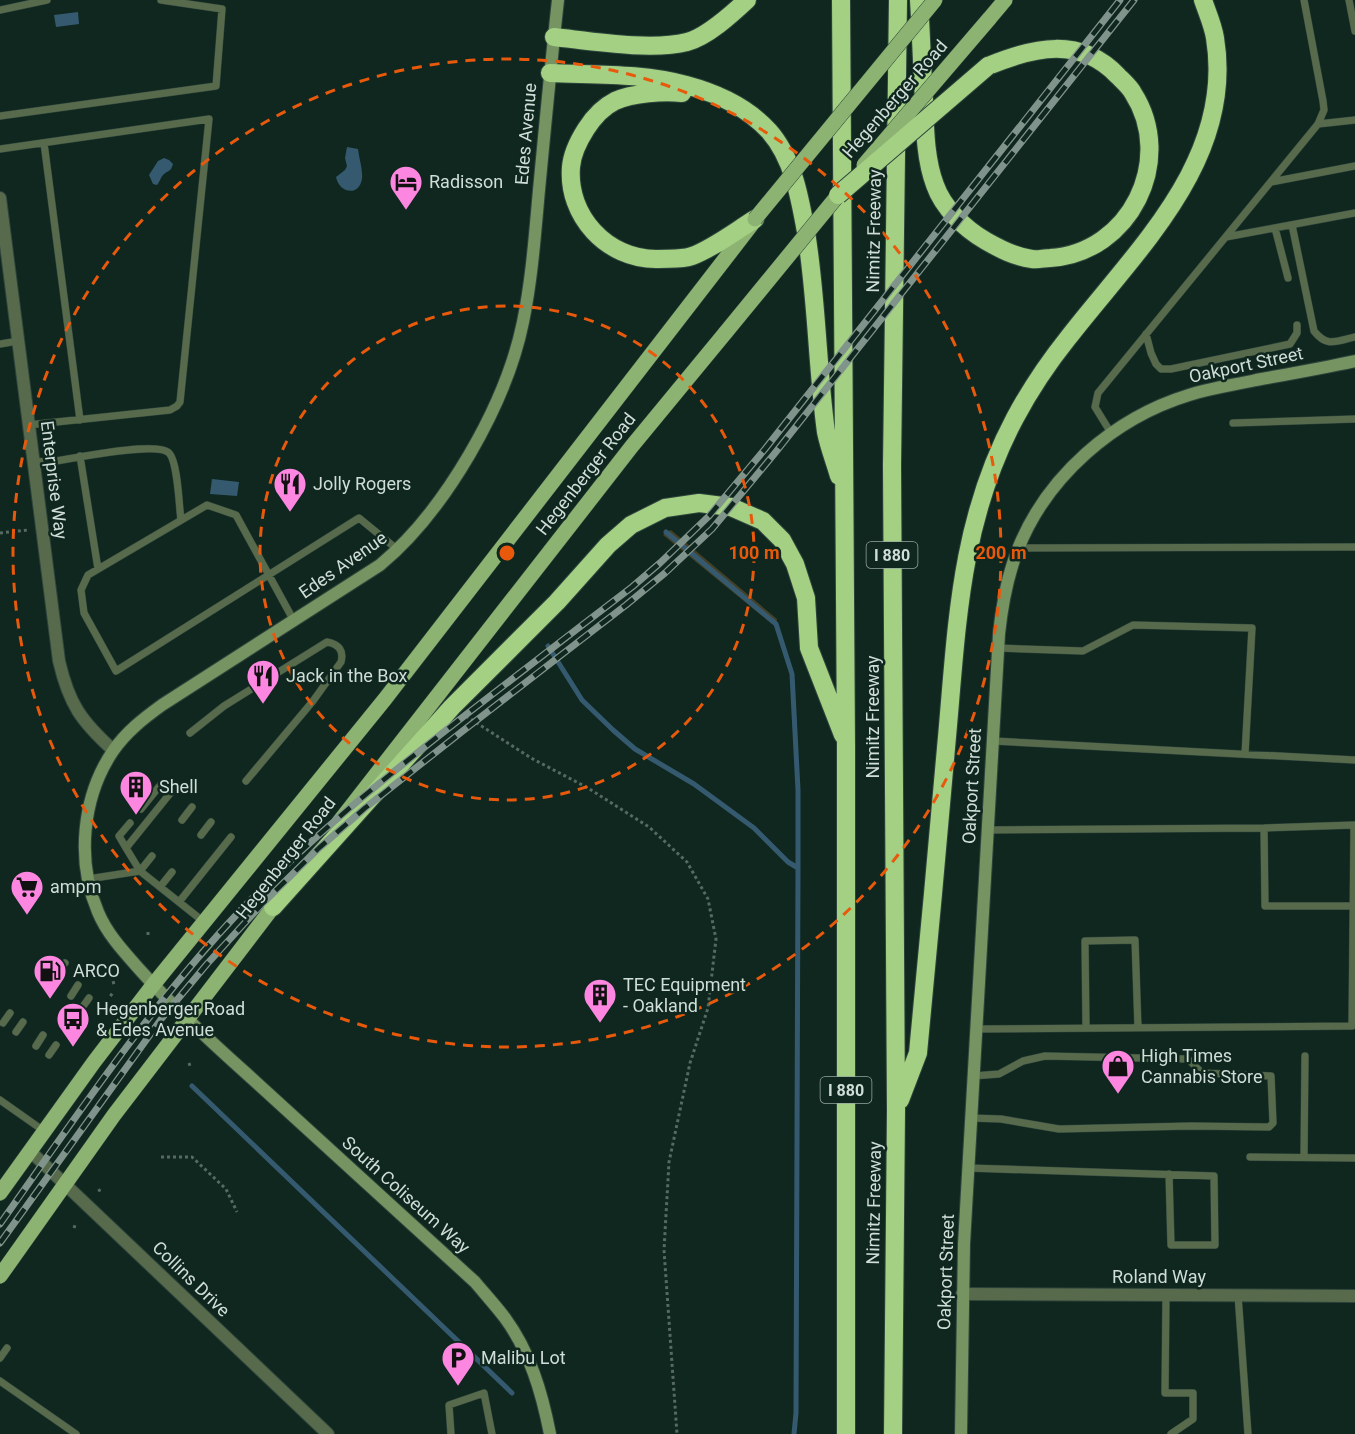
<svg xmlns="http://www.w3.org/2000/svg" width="1355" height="1434" viewBox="0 0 1355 1434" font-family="Roboto,sans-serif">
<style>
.green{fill:#454025}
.water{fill:#355a70}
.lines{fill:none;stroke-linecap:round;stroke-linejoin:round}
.stream{stroke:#355a70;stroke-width:5}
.lane-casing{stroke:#2e443c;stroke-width:8}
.street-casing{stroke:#2e443c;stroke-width:14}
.secondary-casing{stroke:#2e443c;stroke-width:14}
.primary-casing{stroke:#2e443c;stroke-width:16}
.highway-casing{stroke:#2e443c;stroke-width:20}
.path{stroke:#566a62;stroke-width:3;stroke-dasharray:3 3;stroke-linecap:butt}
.lane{stroke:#586a4c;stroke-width:7}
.street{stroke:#586a4c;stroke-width:12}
.secondary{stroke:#769362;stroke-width:12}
.primary{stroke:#8db373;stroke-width:15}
.highway{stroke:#a3d082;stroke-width:18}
.rail-casing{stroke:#81948c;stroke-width:7}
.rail{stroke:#0f271e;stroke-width:4.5;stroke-dasharray:14;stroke-linecap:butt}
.primary-bridge-casing{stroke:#2e443c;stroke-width:16;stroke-linecap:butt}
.highway-bridge-casing{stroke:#2e443c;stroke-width:20;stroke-linecap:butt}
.primary-bridge{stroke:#8db373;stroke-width:15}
.highway-bridge{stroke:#a3d082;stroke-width:18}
.ring{fill:none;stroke:#e8590c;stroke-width:3;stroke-dasharray:10 8}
.labels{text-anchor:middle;stroke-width:5;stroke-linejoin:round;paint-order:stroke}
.shield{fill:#0f271e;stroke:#96a7a0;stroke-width:1.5}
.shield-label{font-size:16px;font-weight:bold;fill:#d0ded8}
.street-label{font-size:18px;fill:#d0ded8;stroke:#0f271e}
.poi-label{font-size:18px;fill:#d0ded8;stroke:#0f271e;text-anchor:start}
.centre{fill:#e8590c;stroke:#0f271e;stroke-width:3}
.ring-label{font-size:18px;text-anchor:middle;font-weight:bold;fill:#e8590c;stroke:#0f271e;stroke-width:5;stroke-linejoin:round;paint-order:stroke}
</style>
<rect width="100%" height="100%" fill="#0f271e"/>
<path class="green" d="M671 530 777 619 776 624H772L663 535 666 532Z"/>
<path class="water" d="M78 12 79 24 56 27 54 15Z
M347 147 358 149C359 158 363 170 362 179 359 197 339 193 336 177L345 170 347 166 345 158Z
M164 158 169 160 173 164C171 172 168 170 163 175 160 178 160 182 157 185L153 184 149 175 158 161Z
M212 479 239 482 237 496 210 494Z"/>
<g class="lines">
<path class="stream" d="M666 532 776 624 792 674 798 790V868
M548 646 582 700 613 730 635 749 694 784 754 828 788 862 798 868 796 1413 794 1434
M192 1086 512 1393"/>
<g class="lane-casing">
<path id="lane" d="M1349 0 1355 31
M0 10 47 0
M0 116 216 86 222 9 161 0
M1318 124 1355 120
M44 143 80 420
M0 149 209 119 180 402 177 406 170 410 28 425
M1271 182 1355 166
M1292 225 1314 331C1327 348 1337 341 1355 337
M1275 228 1288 278
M1226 237 1355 213
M1146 334 1151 353 1156 364 1161 369H1171L1290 344 1297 333V325
M0 344 18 341
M1233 423 1355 419
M1111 433 1095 407 1098 393 1318 124 1324 110 1323 101 1304 0
M80 456 98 569
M33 461C40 461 48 463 56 461 75 458 157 441 169 453 178 462 179 507 181 520
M1019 548 1355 547
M294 621 236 515 207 505 88 575 81 590 84 613 116 671 359 518 398 550
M998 648 1083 651 1133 625 1252 628 1245 754
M190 733 224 706 327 642C339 644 344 651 341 662L313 701 246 781
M993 741 1355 760
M141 809 162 783
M182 820 192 807
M1264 828 1265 906H1354
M201 835 211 822
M126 848 119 836 130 823
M152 856 140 871 126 848 172 791
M88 879 140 871 204 922
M160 887 172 872
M179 902 231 837
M38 973 43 966
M51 982 65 963
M71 996 78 985
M84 1005 89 998
M3 1023 10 1013
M1086 1028 1085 941 1135 940 1138 1028
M976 1029 1352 1026 1354 825 1264 828 988 830
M16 1032 23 1022
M36 1046 43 1035
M49 1055 56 1045
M0 1100 44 1131
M971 1118 1001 1119 1059 1129 1191 1126 1269 1127 1273 1123 1271 1076 1202 1073 1188 1059 1045 1056 1023 1061 999 1074 973 1076
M1250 1157 1355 1158
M1304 1157 1305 1056
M968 1168 1214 1176 1215 1245H1171L1169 1174
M1166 1295 1165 1393H1193V1419L1171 1434
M1238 1295 1248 1434
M0 1358 7 1348
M0 1381 76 1434
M451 1434 449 1405 484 1393 492 1434"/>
</g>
<g class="street-casing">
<path id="street" d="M0 198 59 661C69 704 81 721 113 750
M30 1151 328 1434
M962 1294 1355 1296"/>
</g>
<g class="secondary-casing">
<path id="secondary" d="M550 1434C542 1393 530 1352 505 1318 496 1306 485 1294 475 1282 399 1213 323 1144 247 1074 210 1041 173 1007 140 970 124 952 107 934 98 912 76 861 82 797 113 751 126 732 144 718 162 705L380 565C445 511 506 405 523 322 532 278 535 234 539 190 545 127 551 63 558 0
M961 1434 964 1244 999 634C1002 605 1007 577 1018 549 1047 476 1114 418 1189 395 1211 388 1234 385 1256 380 1289 374 1322 368 1355 361"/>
</g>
<g class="primary-casing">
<path id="primary" d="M989 19 1005 0
M339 822 632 446 726 332
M0 1193 94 1062 153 985 385 699 752 224
M0 1276 114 1115 280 898"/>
</g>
<g class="highway-casing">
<path id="highway" d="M841 0 846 745V1434
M919 0C921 33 922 66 924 100 925 127 925 159 935 185 943 208 965 229 986 241 1000 249 1015 257 1032 259 1038 260 1044 258 1050 258 1130 253 1176 160 1133 93 1130 87 1123 81 1118 76 1080 36 1034 47 988 66
M554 37C591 41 651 51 687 42 707 37 732 14 747 0
M550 73C595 75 643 73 686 85 716 93 748 108 769 131 793 158 800 198 806 232 817 299 817 366 826 432 829 447 835 462 839 476
M682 93C664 91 632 93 615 101 603 107 593 118 586 129 579 140 572 154 571 167 567 216 607 259 656 259 668 258 681 260 692 256 712 249 737 230 755 219
M273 907 452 707 557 602 608 545 631 525 665 508 699 503 731 507 763 521 782 540 795 564 806 598 809 648 843 735
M900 1100 918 1053C928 951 937 850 946 748 957 631 958 525 1015 418 1030 390 1048 363 1068 338 1136 250 1235 160 1215 38 1213 25 1207 12 1203 0
M893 1434 896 1110 892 466 898 0"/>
</g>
<path class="path" d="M0 533 28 530
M466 716 531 758 588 788 649 827 687 862 708 899 716 939 708 1008 690 1063 669 1162 664 1250 677 1434
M148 935V931
M112 983 116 982
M110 994 113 996
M189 1063 190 1066
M161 1157H192L226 1189 237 1212
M98 1191 102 1189
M74 1228 75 1225"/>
<use href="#lane" class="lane"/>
<use href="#street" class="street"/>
<use href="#secondary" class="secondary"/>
<use href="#primary" class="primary"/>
<use href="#highway" class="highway"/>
<g class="rail-casing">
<path id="rail" d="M0 1224C76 1117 149 1007 240 911 307 840 382 780 459 720 516 676 574 631 632 587L660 563 709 516 765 449 1120 0
M0 1243 162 1018 207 964 263 903 319 848 365 808 464 730 626 605 665 573 712 529 775 453 1134 0"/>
</g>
<use href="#rail" class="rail"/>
<g class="primary-bridge-casing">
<path id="primary-bridge" d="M864 165 989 19
M755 219 935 0
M726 332 844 188"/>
</g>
<g class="highway-bridge-casing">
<path id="highway-bridge" d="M838 195 988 66"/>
</g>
<use href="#primary-bridge" class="primary-bridge"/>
<use href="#highway-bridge" class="highway-bridge"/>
</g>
<g class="ring">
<circle cx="507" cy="553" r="247"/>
<circle cx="507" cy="553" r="494"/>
</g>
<defs>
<g id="hotel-pin" transform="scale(1.725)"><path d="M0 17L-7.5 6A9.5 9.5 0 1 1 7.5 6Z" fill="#fd86e1" stroke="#0f271e"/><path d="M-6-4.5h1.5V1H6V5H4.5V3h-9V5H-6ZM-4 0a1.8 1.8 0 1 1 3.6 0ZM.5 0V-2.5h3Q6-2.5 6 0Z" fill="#111"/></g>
<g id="restaurant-pin" transform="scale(1.725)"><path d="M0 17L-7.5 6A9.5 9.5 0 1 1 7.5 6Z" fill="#fd86e1" stroke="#0f271e"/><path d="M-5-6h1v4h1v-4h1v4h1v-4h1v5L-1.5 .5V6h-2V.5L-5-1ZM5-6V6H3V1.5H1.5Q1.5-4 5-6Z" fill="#111"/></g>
<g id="building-pin" transform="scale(1.725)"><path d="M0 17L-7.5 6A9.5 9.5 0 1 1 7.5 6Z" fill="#fd86e1" stroke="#0f271e"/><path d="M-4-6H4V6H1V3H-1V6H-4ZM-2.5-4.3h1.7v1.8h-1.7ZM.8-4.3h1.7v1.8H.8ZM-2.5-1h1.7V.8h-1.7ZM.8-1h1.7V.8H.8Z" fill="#111"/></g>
<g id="supermarket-pin" transform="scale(1.725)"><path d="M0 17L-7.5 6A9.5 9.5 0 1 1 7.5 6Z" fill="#fd86e1" stroke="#0f271e"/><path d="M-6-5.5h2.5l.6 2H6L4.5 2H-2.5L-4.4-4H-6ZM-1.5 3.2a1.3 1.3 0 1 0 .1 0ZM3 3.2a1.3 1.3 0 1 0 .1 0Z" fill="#111"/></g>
<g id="fuel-pin" transform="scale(1.725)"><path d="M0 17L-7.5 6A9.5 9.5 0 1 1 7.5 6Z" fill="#fd86e1" stroke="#0f271e"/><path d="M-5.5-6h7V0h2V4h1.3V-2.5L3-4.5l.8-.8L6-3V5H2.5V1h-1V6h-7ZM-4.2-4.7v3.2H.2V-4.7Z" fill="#111"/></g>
<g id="bus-pin" transform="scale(1.725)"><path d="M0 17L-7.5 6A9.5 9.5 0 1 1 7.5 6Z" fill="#fd86e1" stroke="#0f271e"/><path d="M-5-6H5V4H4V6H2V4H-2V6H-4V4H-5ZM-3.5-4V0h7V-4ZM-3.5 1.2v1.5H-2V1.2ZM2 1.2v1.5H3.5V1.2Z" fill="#111"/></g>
<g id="shop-pin" transform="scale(1.725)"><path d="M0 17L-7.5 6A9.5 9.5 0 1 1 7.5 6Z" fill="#fd86e1" stroke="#0f271e"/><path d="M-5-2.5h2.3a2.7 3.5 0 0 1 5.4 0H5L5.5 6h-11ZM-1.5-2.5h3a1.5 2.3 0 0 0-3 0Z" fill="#111"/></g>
<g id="parking-pin" transform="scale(1.725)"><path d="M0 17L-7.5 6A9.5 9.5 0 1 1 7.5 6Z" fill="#fd86e1" stroke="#0f271e"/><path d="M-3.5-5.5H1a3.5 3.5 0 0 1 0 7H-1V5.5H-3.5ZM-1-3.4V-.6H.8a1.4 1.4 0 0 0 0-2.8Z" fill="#111"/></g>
</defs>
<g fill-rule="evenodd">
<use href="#hotel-pin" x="406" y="182"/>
<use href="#restaurant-pin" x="290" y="484"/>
<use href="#restaurant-pin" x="263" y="676"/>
<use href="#building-pin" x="136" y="787"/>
<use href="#supermarket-pin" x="27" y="887"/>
<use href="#fuel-pin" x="50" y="971"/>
<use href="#building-pin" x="600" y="995"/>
<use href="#bus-pin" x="73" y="1019"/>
<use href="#shop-pin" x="1118" y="1066"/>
<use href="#parking-pin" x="458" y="1358"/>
</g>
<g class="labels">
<g class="shield">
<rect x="866.5" y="542" width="51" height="26" rx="4.5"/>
<rect x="820.5" y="1077" width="51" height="26" rx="4.5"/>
</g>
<g class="shield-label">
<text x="892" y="561">I 880</text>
<text x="846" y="1096">I 880</text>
</g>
<g class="street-label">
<text transform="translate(895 99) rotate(-49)" y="6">Hegenberger Road</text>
<text transform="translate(526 134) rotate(-85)" y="6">Edes Avenue</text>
<text transform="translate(874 231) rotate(-89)" y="6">Nimitz Freeway</text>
<text transform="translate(1246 365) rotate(-12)" y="6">Oakport Street</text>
<text transform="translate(586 474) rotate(-52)" y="6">Hegenberger Road</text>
<text transform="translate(54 480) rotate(83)" y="6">Enterprise Way</text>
<text transform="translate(343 565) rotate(-35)" y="6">Edes Avenue</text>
<text transform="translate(873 717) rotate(-90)" y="6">Nimitz Freeway</text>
<text transform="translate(972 786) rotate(-87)" y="6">Oakport Street</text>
<text transform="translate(286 858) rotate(-52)" y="6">Hegenberger Road</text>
<text transform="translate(406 1195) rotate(42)" y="6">South Coliseum Way</text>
<text transform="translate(874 1203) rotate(-89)" y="6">Nimitz Freeway</text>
<text transform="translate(946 1272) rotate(-88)" y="6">Oakport Street</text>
<text x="1159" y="1283">Roland Way</text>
<text transform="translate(191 1279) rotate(44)" y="6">Collins Drive</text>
</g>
<g class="poi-label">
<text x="429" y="188">Radisson</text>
<text x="313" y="490">Jolly Rogers</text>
<text x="286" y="682">Jack in the Box</text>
<text x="159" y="793">Shell</text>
<text x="50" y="893">ampm</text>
<text x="73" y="977">ARCO</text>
<text x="623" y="991">TEC Equipment<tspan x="623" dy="21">- Oakland</tspan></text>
<text x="96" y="1015">Hegenberger Road<tspan x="96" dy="21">&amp; Edes Avenue</tspan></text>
<text x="1141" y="1062">High Times<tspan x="1141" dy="21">Cannabis Store</tspan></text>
<text x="481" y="1364">Malibu Lot</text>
</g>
</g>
<circle cx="507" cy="553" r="9" class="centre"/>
<g class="ring-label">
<text x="754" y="559">100 m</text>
<text x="1001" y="559">200 m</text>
</g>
</svg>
